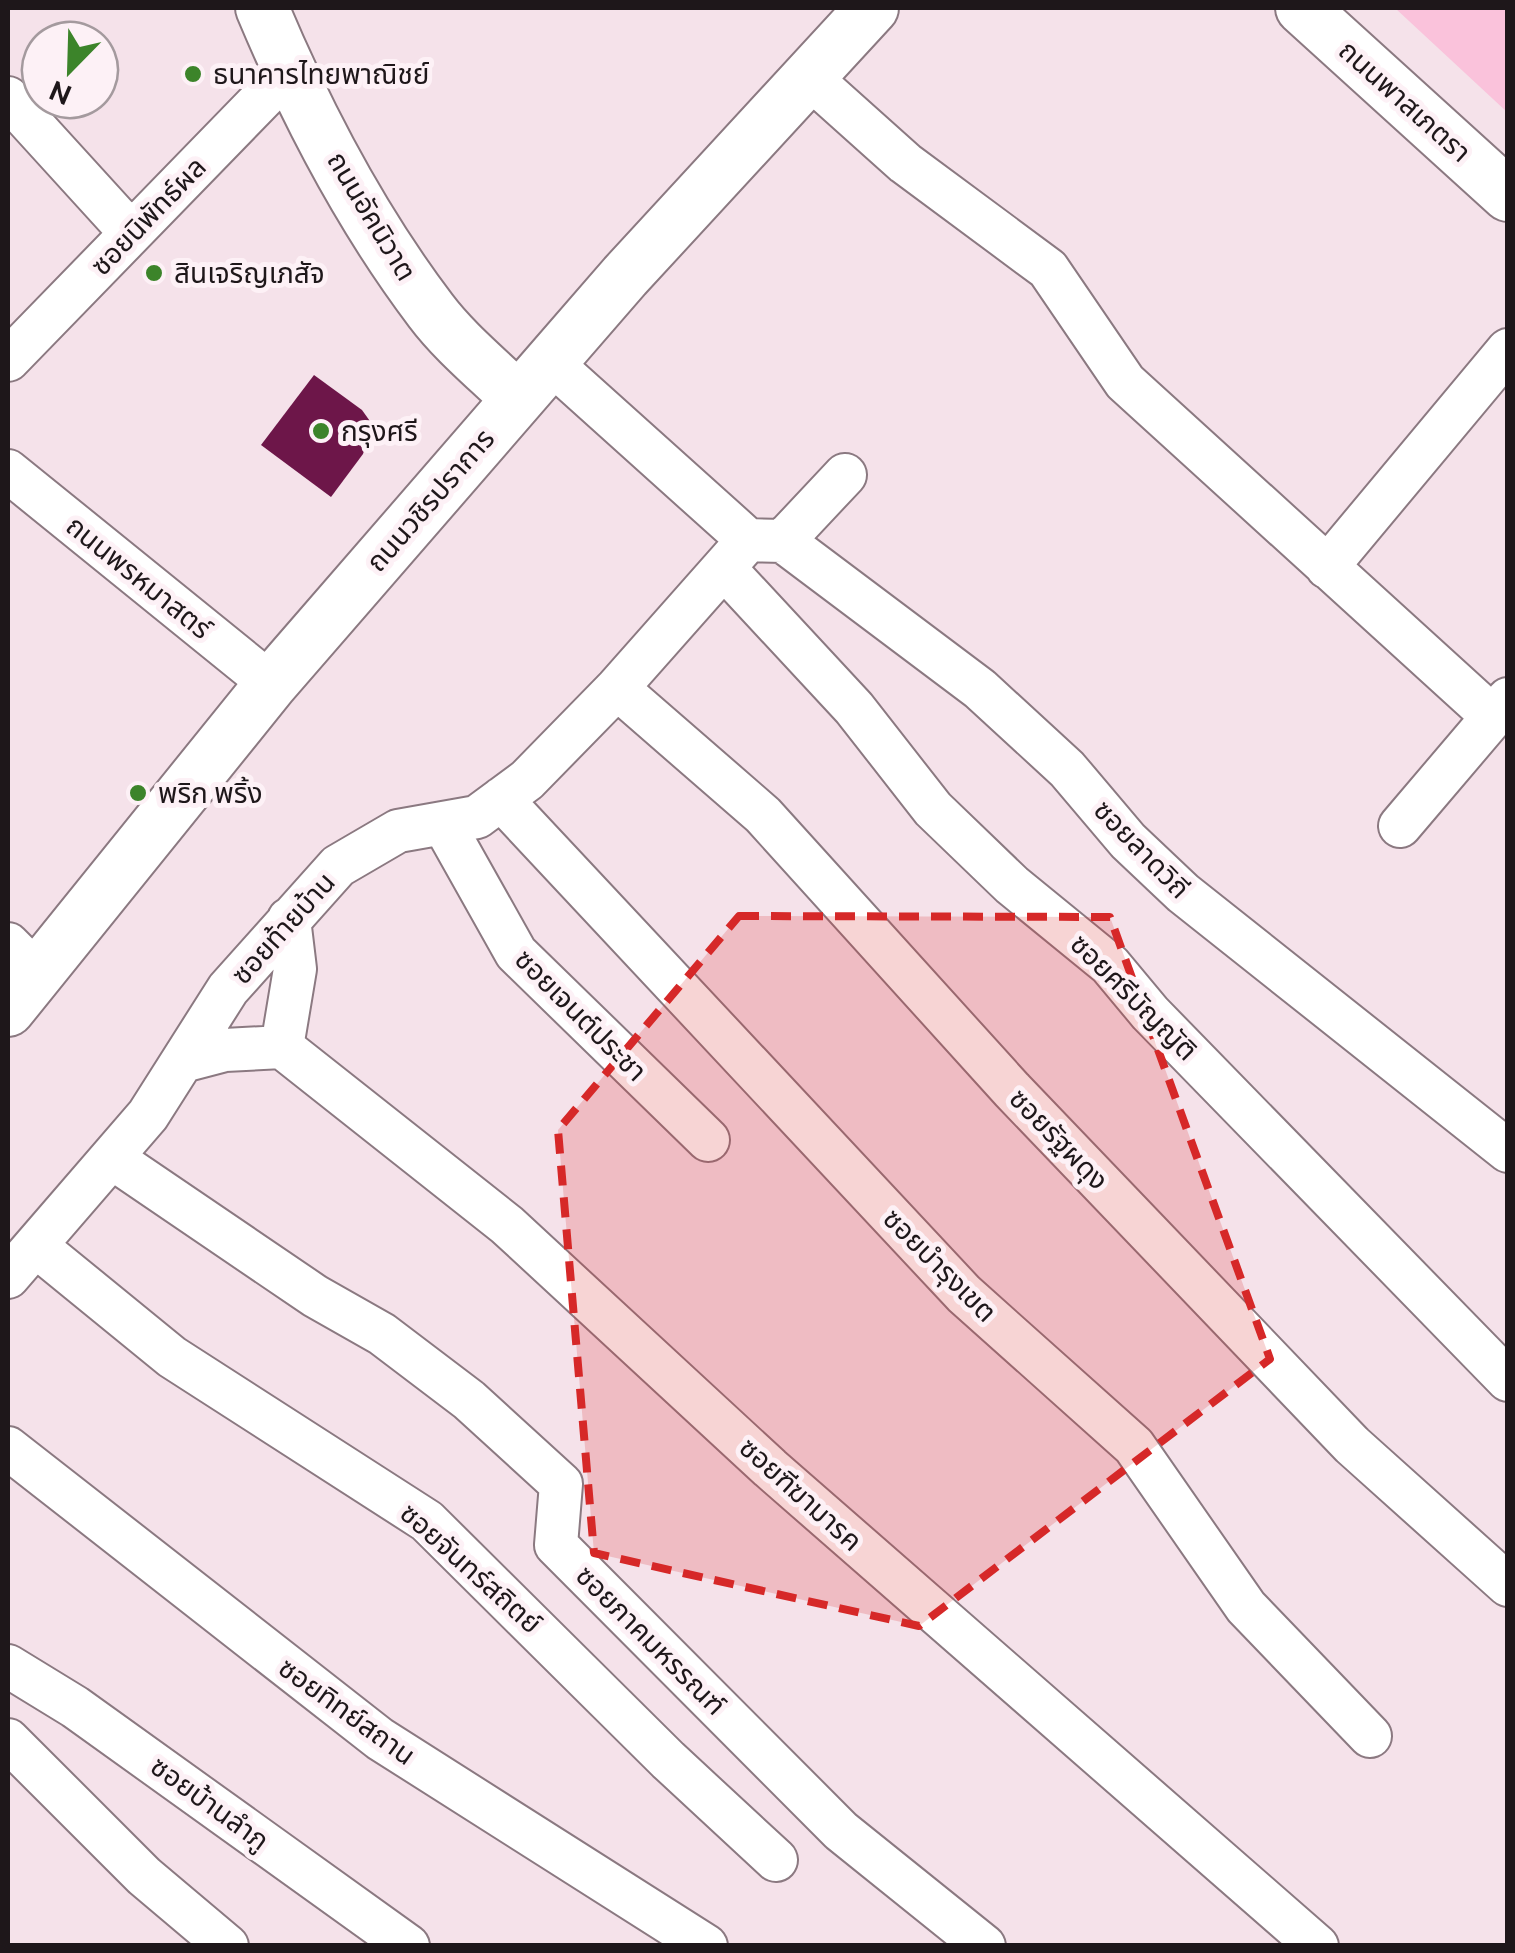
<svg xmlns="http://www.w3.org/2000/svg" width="1515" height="1953" viewBox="0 0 1515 1953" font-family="Ubuntu,'Noto Sans Thai',sans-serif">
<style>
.green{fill:#fac2db}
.building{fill:#6d1649}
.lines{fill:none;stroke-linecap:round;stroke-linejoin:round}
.minor-casing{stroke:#8b7981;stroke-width:46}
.tertiary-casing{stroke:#8b7981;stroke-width:56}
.path{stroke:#9e9096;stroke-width:6;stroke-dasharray:2.5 8;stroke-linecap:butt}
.minor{stroke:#fff;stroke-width:42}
.tertiary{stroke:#fff;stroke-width:52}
.marked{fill:#d62828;fill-opacity:0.2;stroke:#d62828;stroke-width:8;stroke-dasharray:20 12;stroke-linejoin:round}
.poi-dot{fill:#3c842a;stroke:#fdf1f6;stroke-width:4}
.labels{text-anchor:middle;stroke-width:10;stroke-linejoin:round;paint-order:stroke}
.poi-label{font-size:28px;fill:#1e171a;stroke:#fdf1f6;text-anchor:start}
.street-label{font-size:28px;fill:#1e171a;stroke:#fdf1f6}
</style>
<rect width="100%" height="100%" fill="#f5e2ea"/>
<path class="green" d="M1395 8H1507V112Z"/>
<path class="building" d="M314 375 362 410 372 424 363 454 331 497 261 445Z"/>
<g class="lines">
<g class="minor-casing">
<path id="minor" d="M809 77 905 163 1048 269 1125 382 1492 716
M8 98 131 233
M8 360 289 71
M550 362 748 540
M8 471 271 684
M783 541 980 689 1067 769 1128 841 1183 893 1508 1151
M1327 567 1508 350
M724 568 854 708 933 809 1012 885 1110 965 1150 1013 1508 1380
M617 688 763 815 1012 1090 1352 1445 1508 1585
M501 799 964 1294 1134 1446 1246 1607 1370 1736
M443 823 516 953 708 1140
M1400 826 1508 699
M289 919 295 969 282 1047 507 1225 770 1468 1317 1946
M8 944 37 973
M183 1061 225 1050 282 1047
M112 1158 315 1296 382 1334 469 1400 561 1484 556 1545 841 1831 984 1946
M36 1246 172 1357 427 1521 668 1760 776 1860
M8 1277 148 1115 228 989 338 866 398 831 477 817 527 780 617 688 748 540 783 541 845 475
M8 1448 380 1739 706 1946
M8 1666 75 1707 408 1946
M8 1740 144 1876 227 1946"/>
</g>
<g class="tertiary-casing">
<path id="tertiary" d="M262 8C306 113 362 220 431 311 455 343 490 371 518 399
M1302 8 1508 195
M8 1010 271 684 625 276 872 8"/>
</g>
<path class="path" d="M8 1945V1946"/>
<use href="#minor" class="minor"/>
<use href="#tertiary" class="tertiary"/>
</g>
<path class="marked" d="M739 916 1110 917 1270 1359 919 1626 594 1553 558 1130Z"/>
<g class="poi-dot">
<circle cx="193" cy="74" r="10"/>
<circle cx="154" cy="273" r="10"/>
<circle cx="321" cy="431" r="10"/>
<circle cx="138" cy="793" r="10"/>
</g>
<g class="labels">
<g class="poi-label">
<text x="213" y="84">ธนาคารไทยพาณิชย์</text>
<text x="174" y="283">สินเจริญเภสัจ</text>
<text x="341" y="441">กรุงศรี</text>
<text x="158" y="803">พริก พริ้ง</text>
</g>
<g class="street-label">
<text transform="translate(1405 101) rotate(42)" y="10">ถนนพาสเภตรา</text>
<text transform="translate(148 216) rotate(-46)" y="10">ซอยนิพัทธ์ผล</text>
<text transform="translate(372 216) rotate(59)" y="10">ถนนอัคนิวาต</text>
<text transform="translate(430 500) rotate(-49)" y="10">ถนนวชิรปราการ</text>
<text transform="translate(139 577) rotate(39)" y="10">ถนนพรหมาสตร์</text>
<text transform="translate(1142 849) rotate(46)" y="10">ซอยลาดวิถี</text>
<text transform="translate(283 928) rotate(-48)" y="10">ซอยท้ายบ้าน</text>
<text transform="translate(1134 997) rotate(45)" y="10">ซอยศรีบัญญัติ</text>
<text transform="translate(581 1015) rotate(45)" y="10">ซอยเจนต์ประชา</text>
<text transform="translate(1059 1139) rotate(46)" y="10">ซอยรัฐผดุง</text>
<text transform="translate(940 1265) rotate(45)" y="10">ซอยบำรุงเขต</text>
<text transform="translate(801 1494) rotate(42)" y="10">ซอยฑีฆามารค</text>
<text transform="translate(471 1568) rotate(42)" y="10">ซอยจันทร์สถิตย์</text>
<text transform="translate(651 1640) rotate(45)" y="10">ซอยภาคมหรรณฑ์</text>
<text transform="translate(347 1711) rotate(36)" y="10">ซอยทิทย์สถาน</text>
<text transform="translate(210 1803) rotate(36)" y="10">ซอยบ้านลำภู</text>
</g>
</g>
<rect width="1515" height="1953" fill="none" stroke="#1e171a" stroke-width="20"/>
<g transform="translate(70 70) rotate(203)"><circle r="48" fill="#fdf1f6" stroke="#a49a9e" stroke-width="2.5"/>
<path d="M0-8L18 38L0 25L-18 38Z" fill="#3c842a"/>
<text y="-15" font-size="28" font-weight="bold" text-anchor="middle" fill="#1e171a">N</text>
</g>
</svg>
